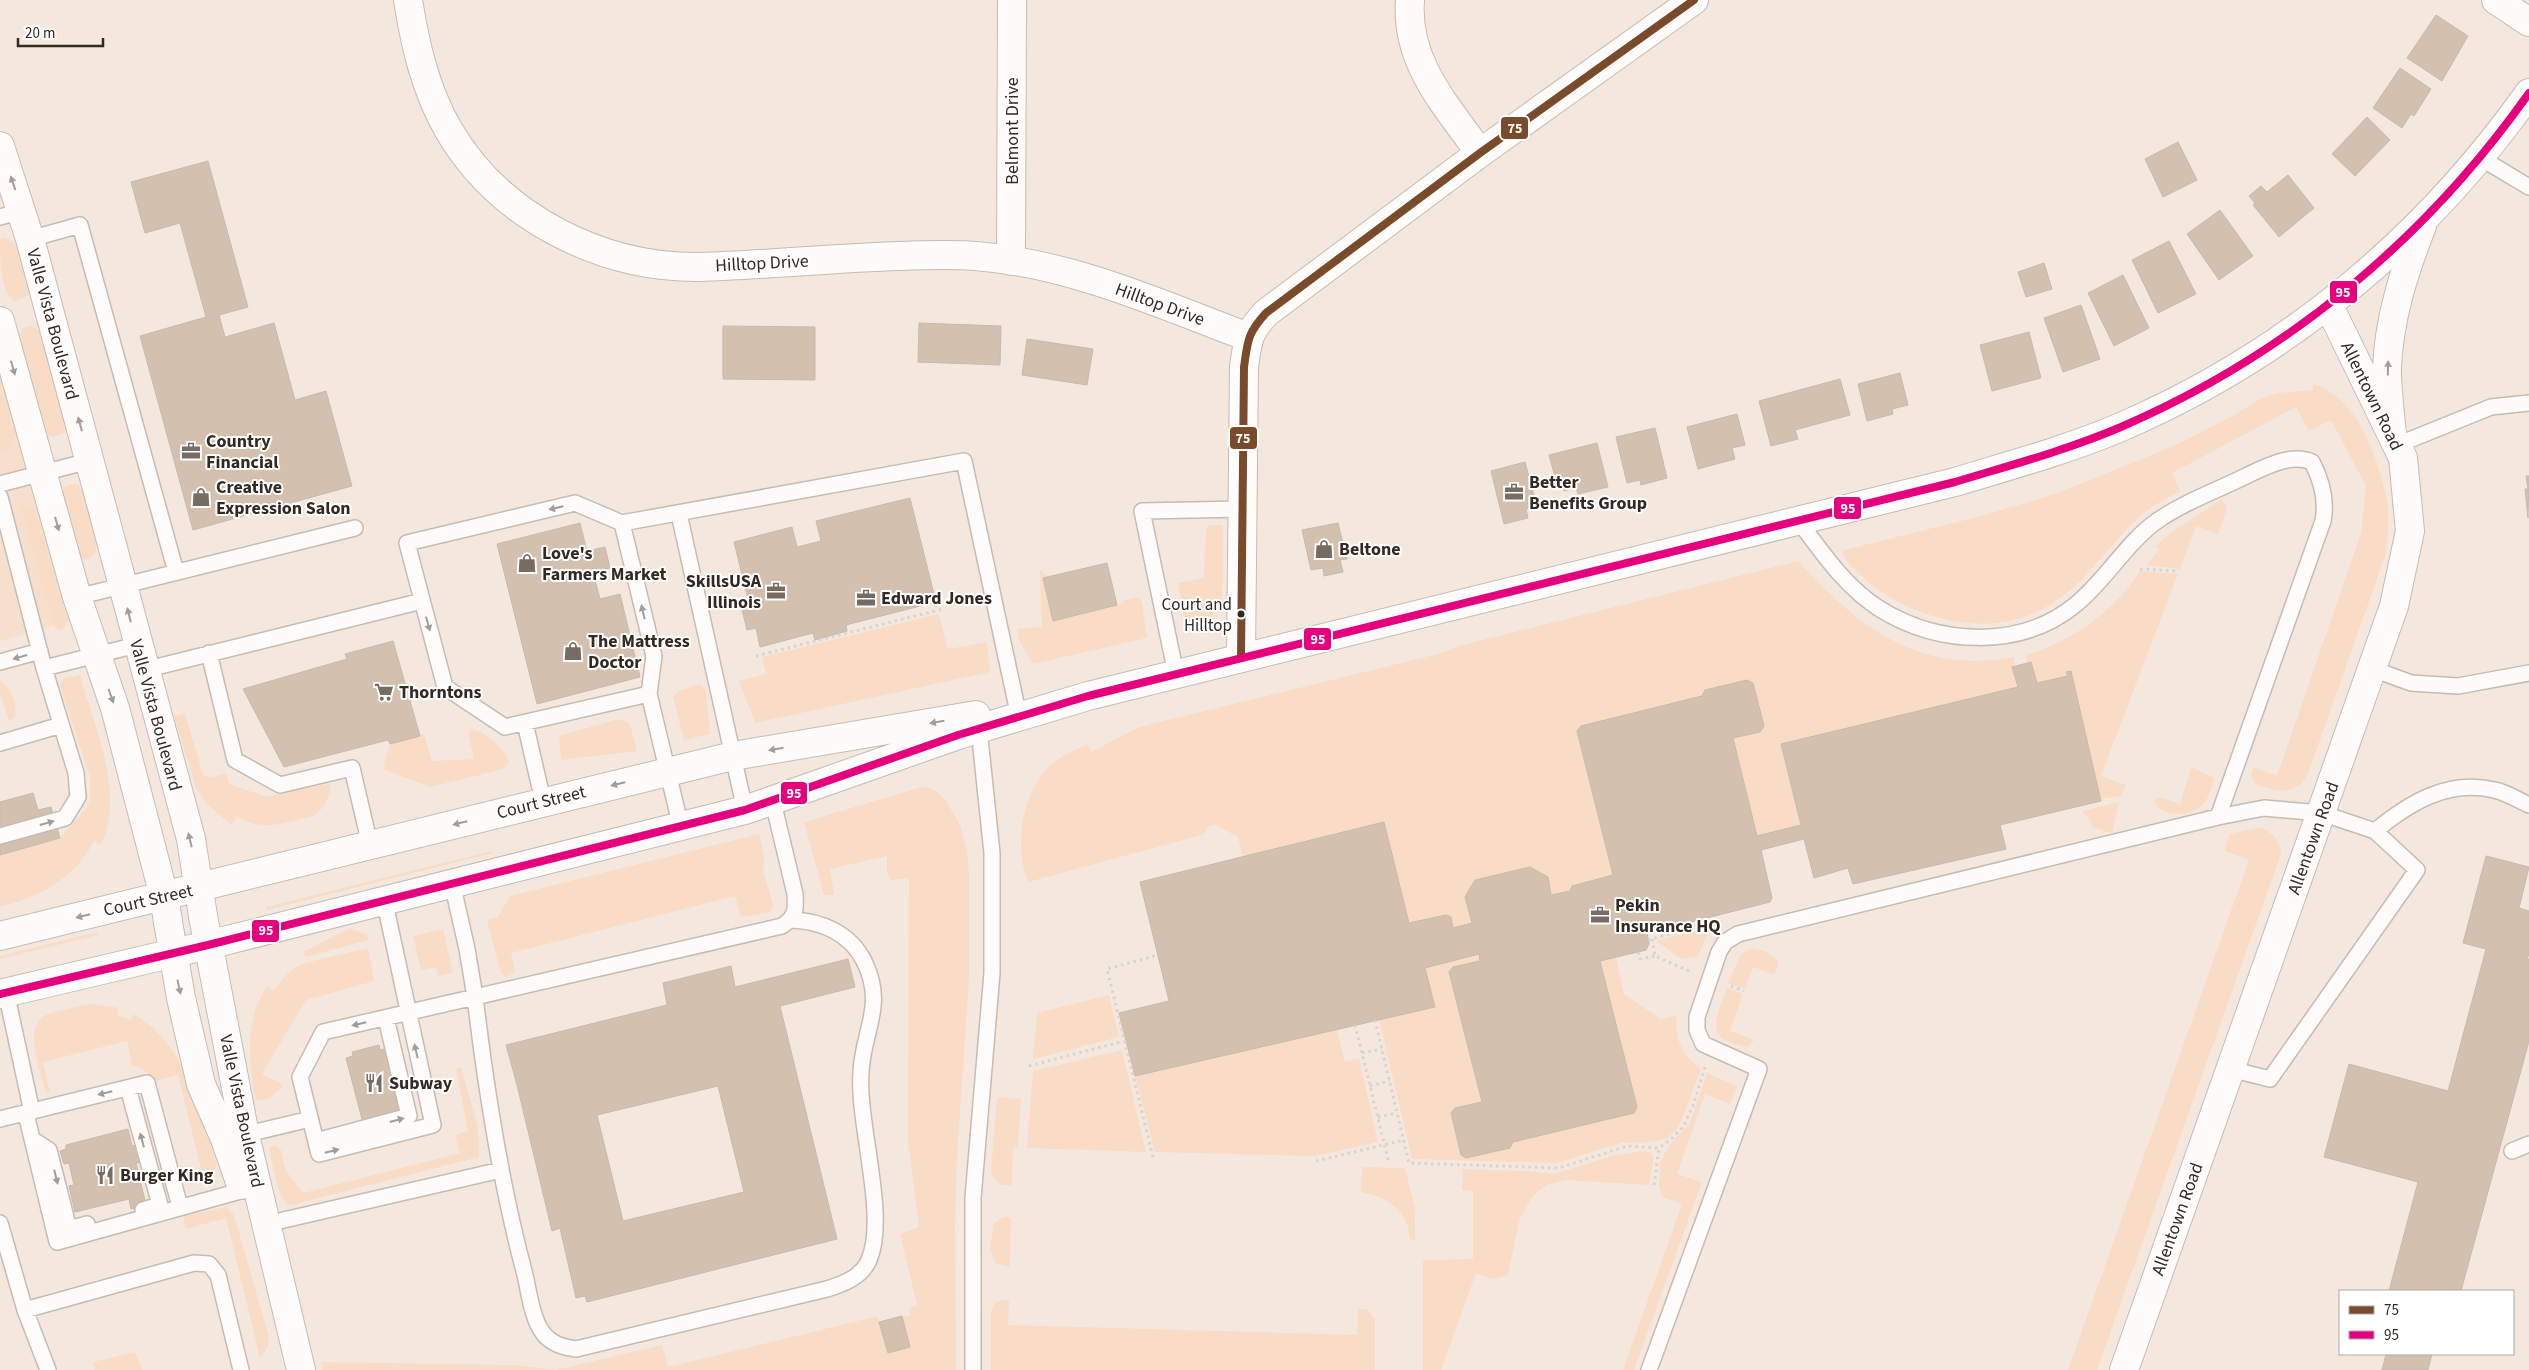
<svg xmlns="http://www.w3.org/2000/svg" width="2529" height="1370" viewBox="0 0 2529 1370" font-family="'Source Sans 3',sans-serif">
<style>
.built{fill:#f6dfcc}
.green{fill:#f8dcc5}
.building{fill:#d4c0ae;stroke:#c4bab2;fill-rule:evenodd}
.lines{fill:none;stroke-linecap:round;stroke-linejoin:round}
.lane-casing{stroke:#c6bbb3;stroke-width:18}
.street-casing{stroke:#c6bbb3;stroke-width:30}
.secondary-casing{stroke:#c6bbb3;stroke-width:30}
.primary-casing{stroke:#c6bbb3;stroke-width:30}
.path{stroke:#d6d3d0;stroke-width:3;stroke-dasharray:2.5 4;stroke-linecap:butt}
.lane{stroke:#fdfcfa;stroke-width:15}
.street{stroke:#fdfcfa;stroke-width:28}
.secondary{stroke:#fdfcfa;stroke-width:28}
.primary{stroke:#fdfcfa;stroke-width:28}
.bus-1-casing{stroke:#fff;stroke-width:11}
.bus-2-casing{stroke:#fff;stroke-width:11}
.bus-1{stroke:#7a4b2a;stroke-width:8}
.bus-2{stroke:#e5007d;stroke-width:8}
.oneway{fill:#a29d98}
.bus-dot{fill:#322921;stroke:#fff;stroke-width:2}
.labels{text-anchor:middle;stroke-width:4;stroke-linejoin:round;paint-order:stroke}
.bus-label{font-size:17px;fill:#322921;stroke:#fff;text-anchor:end}
.street-label{font-size:18px;fill:#322921;stroke:#fff}
.poi-label{font-size:18px;font-weight:bold;fill:#322921;stroke:#fff;text-anchor:start}
.line-badge{stroke:#fff;stroke-width:2}
.badge-label{font-size:14px;text-anchor:middle;font-weight:bold;fill:#fff}
</style>
<rect width="100%" height="100%" fill="#f4e8de"/>
<path class="built" d="M0 367 74 620 0 641Z"/>
<path class="green" d="M2 238C23 239 24 274 29 290L26 297 15 301C0 293 0 257 0 240Z
M30 326 37 329 40 334 66 424V430C58 438 50 439 43 431L17 340 23 328Z
M0 370 17 430 11 447 0 452Z
M2313 384C2356 396 2377 454 2386 495 2390 515 2388 536 2385 556L2308 774C2296 797 2273 792 2254 783L2251 775 2253 767 2277 776 2361 533 2366 486 2331 420 2309 431 2296 407 2172 473 2180 491C2168 498 2155 504 2144 513 2116 536 2096 569 2068 592 2024 629 1973 631 1921 612 1895 603 1857 579 1843 555L1844 550 1981 516 2058 493 2178 444 2236 414 2258 400 2278 393 2313 390Z
M71 484 78 485 84 493 97 546 94 555 88 559 80 558 62 493 65 487Z
M2222 499 2227 508 2218 535 2196 526 2180 569 2147 565 2159 549 2155 546 2171 533Z
M21 507 31 509 39 521 66 619 65 627 60 631 57 630 53 623Z
M1210 525H1223L1222 607 1214 608 1213 616 1208 623 1186 627 1178 583 1204 578 1206 528Z
M1798 561C1858 627 1920 675 2014 657L2015 666 2012 667 2018 687 1781 744 1801 825 1757 836 1733 738 1760 732 1764 726 1753 683 1747 680 1705 690 1702 696 1581 726 1577 731 1613 875 1573 886 1570 891 1551 895 1548 877 1530 867 1475 880 1465 897 1472 923 1453 928 1451 917 1446 915 1409 923 1384 822 1243 858 1238 837 1216 825 1210 826 1202 835 1028 882C1014 847 1021 796 1048 768 1059 756 1073 751 1088 744L1091 752 1139 727 1446 652 1458 646Z
M1040 570 1048 577 1043 579 1053 621 1124 603 1123 600 1138 597 1142 602 1147 638 1033 664 1019 640 1017 629 1042 627Z
M2140 571 2178 574 2101 776 2126 785 2121 796 2101 799 2071 671 2067 672 2068 676 2037 683 2031 662 2028 663 2026 655C2073 641 2113 612 2140 571Z
M939 614 948 649 987 642 990 672 755 723 739 681 766 674 762 657Z
M80 675C94 726 126 795 101 845L94 841C74 879 40 897 0 907V855L60 838 84 811 90 800V777L60 686 64 678Z
M0 681C10 686 18 706 15 717L9 721 0 693Z
M696 685H701L706 690 710 734 684 740 673 697 677 692Z
M185 713 203 775 211 777 226 774 229 784 267 797 331 783C331 793 325 808 316 814 312 818 302 818 297 820 275 826 258 829 237 817L231 825 207 804 196 788 174 716Z
M615 720H624L630 724 637 751 561 760 559 740 562 735Z
M471 729C483 729 507 751 509 762L504 769 430 787 385 770 384 765 390 744 424 734 432 761 474 759 468 734Z
M2191 767 2215 778C2212 786 2210 796 2204 803 2192 817 2162 820 2154 800L2160 797 2180 804Z
M928 787 937 792 946 801 960 825 967 851 969 873V979L957 1157 955 1226 956 1370H323L321 1362 517 1365 556 1370 662 1345 668 1367 878 1316 888 1353 910 1347 902 1318 910 1315 909 1308 917 1305 900 1234 919 1227 908 1140 909 878 890 880 887 873V856L830 869 834 892 833 895H824L804 822 918 788Z
M2119 802 2112 833 2092 828V823L2082 811Z
M2261 827C2273 834 2280 839 2281 854L2097 1370H2068L2249 860 2225 851 2229 834Z
M759 834 764 856 763 870 773 905 770 912 741 917 735 896 511 953 515 972 507 977 501 974 487 920 498 917 510 896Z
M492 851 493 853 267 910 266 907Z
M1710 927 1698 956 1682 959 1656 941Z
M350 928 367 934 368 940 306 957 303 952Z
M443 929 453 973 438 976 436 967 421 970 413 936Z
M97 932 98 935 0 959V956Z
M368 948 374 981 306 1000 263 1072V1075L279 1082 283 1087 268 1099 257 1100C252 1092 252 1079 251 1069 248 1038 250 1013 267 986L274 990 287 974 301 964Z
M1752 948 1765 951 1779 962 1774 975 1753 967 1745 989 1728 983 1741 954Z
M1479 954 1480 961 1453 967 1449 972 1482 1102 1455 1108 1451 1113 1461 1155 1466 1158 1510 1148 1513 1142 1634 1112 1637 1107 1600 961 1616 957 1624 994 1661 1019 1677 1015C1674 1039 1682 1055 1701 1069L1683 1117 1677 1129 1666 1139 1652 1142 1621 1143 1557 1163 1412 1159 1379 1019 1434 1007 1425 968Z
M1727 988 1743 994 1730 1031 1754 1040 1748 1047C1742 1047 1736 1044 1729 1042 1705 1034 1721 1006 1727 988Z
M1109 995 1119 1037 1033 1059 1037 1013Z
M93 1004 119 1008 117 1015 131 1020 133 1014C187 1044 199 1110 217 1164L214 1170 206 1172 201 1169 178 1075 156 1081 144 1070 132 1065 127 1041 43 1062 50 1092 46 1093C41 1074 23 1029 44 1016 54 1010 80 1007 93 1004Z
M1337 1029 1345 1063 1359 1058 1378 1142 1315 1156 1155 1152 1135 1076Z
M1122 1050 1146 1152 1027 1148 1033 1071Z
M461 1067 478 1127 479 1157 291 1205H288L280 1195 269 1151V1148L275 1145 281 1150 286 1171 303 1193 460 1153 455 1135 468 1131 456 1069Z
M1707 1073 1737 1086 1730 1104 1705 1094 1677 1174 1702 1182 1634 1370H1623L1682 1204 1662 1197 1659 1186 1660 1163 1669 1145 1690 1123Z
M997 1097 1021 1099 1018 1147H1013L1012 1185H1000L991 1173Z
M1643 1151 1650 1152 1654 1158 1649 1185 1566 1180 1548 1184 1533 1196 1520 1218 1508 1274C1495 1283 1489 1277 1476 1273L1441 1370H1423V1260L1473 1259V1191L1462 1190 1463 1169 1525 1171 1554 1174 1612 1156Z
M1362 1167 1405 1168 1415 1209V1240L1410 1239C1408 1210 1387 1197 1361 1192Z
M226 1207 234 1215 269 1337 268 1347 260 1358 226 1218 186 1229 183 1217Z
M1004 1217H1011L1010 1267 995 1263 990 1248 994 1223Z
M1001 1300H1009L1008 1325 1357 1335 1358 1309H1366L1375 1318V1370H991V1312L994 1304Z
M135 1352 142 1370H95L93 1362Z"/>
<path class="building" d="M2436 15 2468 36 2442 81 2407 58Z
M2400 68 2431 89 2414 116 2411 114 2402 128 2373 108Z
M2367 117 2390 140 2355 176 2332 154Z
M2178 142 2197 180 2163 197 2145 159Z
M208 161 248 307 219 315 225 337 274 323 295 400 326 391 352 486 193 530 140 336 206 317 180 223 145 233 131 182Z
M2288 175 2314 208 2279 237 2253 205 2255 203 2249 196 2261 186 2267 192Z
M2220 210 2253 256 2219 280 2187 234Z
M2169 241 2196 294 2158 313 2132 260Z
M2044 263 2052 289 2026 297 2018 272Z
M2123 275 2149 328 2114 346 2088 293Z
M2081 305 2100 359 2063 372 2044 318Z
M919 323 1001 326 1000 365 918 362Z
M723 326 815 327V380L723 379Z
M2029 332 2041 378 1992 391 1980 345Z
M1027 339 1093 349 1087 385 1022 375Z
M1900 373 1908 405 1892 409 1893 414 1867 421 1858 384Z
M1840 379 1850 415 1795 430 1798 439 1771 446 1759 401Z
M1737 414 1745 445 1732 448 1735 459 1698 469 1687 427Z
M1655 428 1667 478 1641 485 1640 480 1627 483 1616 437Z
M1597 443 1608 487 1578 494 1576 488 1564 491 1560 476 1555 477 1549 455Z
M1525 462 1537 506 1526 509 1528 518 1504 524 1491 471Z
M2526 476H2529L2528 518 2525 489H2528Z
M910 498 936 602 846 625 847 631 815 640 813 633 760 647 756 628 747 630 740 601 748 599 734 542 792 527 797 547 821 541 816 521Z
M580 523 587 551 605 547 610 568 593 572 600 599 620 594 640 677 537 704 497 544Z
M1338 523 1347 559 1340 560 1343 572 1324 576 1323 568 1311 570 1302 530Z
M1107 563 1117 605 1053 621 1043 578Z
M393 641 420 736 390 744 388 740 284 767 243 689 347 659 345 654Z
M2031 662 2037 683 2068 676 2066 672 2071 671 2101 801 2000 825 2006 849 1853 884 1848 868 1814 878 1804 839 1761 850 1772 898 1770 902 1647 933 1649 944 1646 950 1600 961 1637 1107 1634 1113 1513 1142 1510 1148 1466 1158 1461 1155 1451 1113 1455 1108 1482 1102 1449 972 1453 967 1480 961 1479 954 1425 968 1435 1007 1135 1076 1119 1013 1169 1001 1140 882 1384 822 1409 923 1446 915 1451 917 1453 928 1472 923 1465 897 1475 880 1530 867 1548 877 1551 895 1570 891 1572 886 1613 875 1577 731 1581 726 1702 696 1705 690 1747 680 1753 683 1764 726 1760 732 1733 738 1757 836 1801 825 1781 744 2018 687 2012 667Z
M33 793 38 810 51 807 60 838 0 855V802Z
M2486 856 2529 867 2519 908 2529 911V954L2527 959H2529V1041L2461 1291H2389L2418 1182 2324 1157 2349 1064 2448 1091 2486 949 2463 943Z
M848 959 855 987 780 1006 837 1239 587 1302 585 1296 576 1298 560 1228 552 1231 517 1085 506 1045 667 1005 663 983 731 966 735 987ZM718 1086 744 1192 623 1221 597 1115Z
M379 1045 380 1050 387 1048 403 1113 363 1123 346 1058 353 1056 352 1052Z
M128 1129 132 1146 138 1145 142 1162 136 1163 146 1205 131 1209 129 1199 75 1212 69 1186 74 1185 69 1163 64 1164 60 1151 66 1149V1145Z
M902 1316 910 1347 888 1353 879 1322Z
M2386 1354H2432L2428 1370H2382Z"/>
<g class="lines">
<g class="lane-casing">
<path id="lane" d="M2479 157 2529 187
M0 217 22 211
M30 239 80 225 176 572
M2397 445 2491 407 2529 403
M0 484 89 461
M0 497 44 668 137 645
M679 514 745 810
M1798 520C1821 551 1846 588 1880 609 1938 645 2020 650 2075 605 2105 581 2127 542 2157 521 2184 502 2218 490 2248 475 2267 466 2292 453 2312 462 2322 481 2327 500 2323 521L2218 817
M622 523 964 461 1019 717
M77 597 355 528
M209 653 235 760 280 785 352 768 370 845
M0 662 40 651
M2373 669 2411 683 2458 686 2529 673
M144 670 422 601
M1176 674 1142 511 1243 509
M649 694 505 727 445 687 407 543 575 503 622 523 654 656 649 694 681 827
M525 723 543 801
M0 743 61 725
M2375 831C2409 803 2448 779 2494 790 2506 792 2518 800 2529 805
M0 836 65 818 78 797 76 773 44 668
M452 883 467 949 475 997 782 926C796 917 796 910 795 894L773 802
M384 899 433 1125 319 1154 300 1077 323 1032C374 1020 424 1009 475 997 486 1090 500 1181 524 1271 529 1290 531 1317 543 1333 551 1344 563 1347 576 1349L827 1289C843 1284 862 1277 869 1260 888 1216 857 1123 861 1072 863 1030 886 1005 864 961 850 933 821 921 792 920
M6 992 32 1112
M128 1088 160 1205 143 1210
M26 1114 57 1242 251 1188
M0 1119 147 1083 180 1207
M239 1136 310 1119
M32 1139 49 1150 69 1229 87 1224
M316 1141 409 1116 386 1018
M2512 1151 2529 1144
M0 1223 25 1310 48 1370
M262 1225 501 1170
M25 1310 194 1263 209 1264 218 1275 241 1370
M973 1370V1198L992 973V853L979 729
M1649 1370 1759 1069 1703 1044 1697 1030V1017L1719 952 1725 942 1738 934 2218 817 2264 808 2321 813 2375 831 2417 870 2270 1079 2230 1069"/>
</g>
<g class="street-casing">
<path id="street" d="M408 0C415 44 425 89 448 129 498 216 600 268 699 267 766 265 833 258 900 256 925 255 950 254 975 256 1070 263 1160 304 1248 337
M1410 0C1405 62 1446 105 1480 153
M2496 0 2529 22
M1011 261 1012 0
M1241 658 1244 367C1248 340 1247 334 1266 313L1480 153 1694 0
M203 916 245 1135 301 1370
M168 922 181 998 201 1084 225 1139 241 1185"/>
</g>
<g class="secondary-casing">
<path id="secondary" d="M0 146 30 239 191 839 203 916
M0 321 77 597 115 708 164 896 168 922
M2124 1370 2394 606 2410 531 2403 458 2329 306"/>
</g>
<g class="primary-casing">
<path id="primary" d="M2392 434C2390 413 2387 390 2387 368 2389 318 2404 272 2422 226
M0 936 733 756 976 715
M0 994 208 945 745 810 958 735 1088 696 1955 482C2011 465 2067 450 2121 427 2286 356 2425 240 2529 93"/>
</g>
<path class="path" d="M2140 569 2179 571
M756 656 943 609
M1652 939 1655 956 1689 971
M1648 940 1711 923
M1638 952 1640 959 1655 956
M1731 986 1744 991
M1375 1020 1409 1163 1559 1168 1627 1146 1659 1148 1671 1139 1683 1127 1693 1106 1705 1067
M1355 1025 1389 1163
M1362 1053 1382 1049
M1029 1066 1124 1041
M1370 1086 1390 1081
M1378 1117 1397 1113
M1153 1157 1107 969 1158 955
M1316 1161 1404 1140
M1654 1185 1659 1148"/>
<use href="#lane" class="lane"/>
<use href="#street" class="street"/>
<use href="#secondary" class="secondary"/>
<use href="#primary" class="primary"/>
<g class="bus-1-casing">
<path id="bus-1" d="M1241 658 1244 367C1248 340 1247 334 1266 313L1480 153 1694 0"/>
</g>
<g class="bus-2-casing">
<path id="bus-2" d="M0 994 208 945 745 810 958 735 1088 696 1955 482C2011 465 2067 450 2121 427 2286 356 2425 240 2529 93"/>
</g>
<use href="#bus-1" class="bus-1"/>
<use href="#bus-2" class="bus-2"/>
</g>
<defs><path id="oneway-solid" d="M-6-.8H1V-3.2L6.5 0L1 3.2V.8H-6Z" transform="scale(1.25)"/></defs>
<g class="oneway">
<use href="#oneway-solid" transform="translate(13 183) rotate(-109)"/>
<use href="#oneway-solid" transform="translate(13 368) rotate(74)"/>
<use href="#oneway-solid" transform="translate(2388 368) rotate(-88)"/>
<use href="#oneway-solid" transform="translate(80 424) rotate(-105)"/>
<use href="#oneway-solid" transform="translate(556 508) rotate(167)"/>
<use href="#oneway-solid" transform="translate(57 524) rotate(75)"/>
<use href="#oneway-solid" transform="translate(643 612) rotate(-103)"/>
<use href="#oneway-solid" transform="translate(129 615) rotate(-104)"/>
<use href="#oneway-solid" transform="translate(428 624) rotate(75)"/>
<use href="#oneway-solid" transform="translate(20 657) rotate(164)"/>
<use href="#oneway-solid" transform="translate(111 696) rotate(70)"/>
<use href="#oneway-solid" transform="translate(937 722) rotate(170)"/>
<use href="#oneway-solid" transform="translate(776 749) rotate(170)"/>
<use href="#oneway-solid" transform="translate(618 784) rotate(167)"/>
<use href="#oneway-solid" transform="translate(47 823) rotate(-16)"/>
<use href="#oneway-solid" transform="translate(460 823) rotate(166)"/>
<use href="#oneway-solid" transform="translate(190 840) rotate(-103)"/>
<use href="#oneway-solid" transform="translate(83 916) rotate(166)"/>
<use href="#oneway-solid" transform="translate(179 987) rotate(78)"/>
<use href="#oneway-solid" transform="translate(359 1024) rotate(167)"/>
<use href="#oneway-solid" transform="translate(416 1051) rotate(-103)"/>
<use href="#oneway-solid" transform="translate(105 1093) rotate(166)"/>
<use href="#oneway-solid" transform="translate(397 1120) rotate(-15)"/>
<use href="#oneway-solid" transform="translate(142 1140) rotate(-105)"/>
<use href="#oneway-solid" transform="translate(332 1151) rotate(-14)"/>
<use href="#oneway-solid" transform="translate(56 1177) rotate(76)"/>
</g>
<defs>
<g id="office-bare" transform="scale(1.5)"><path d="M-6-3h4V-5.5h4V-3h4V5H-6ZM-1-4.5V-3h2v-1.5ZM-6 0V1H6V0Z" fill="#766c63" stroke="#fff" stroke-width="2.5" paint-order="stroke"/></g>
<g id="shop-bare" transform="scale(1.5)"><path d="M-5-2.5h2.3a2.7 3.5 0 0 1 5.4 0H5L5.5 6h-11ZM-1.5-2.5h3a1.5 2.3 0 0 0-3 0Z" fill="#766c63" stroke="#fff" stroke-width="2.5" paint-order="stroke"/></g>
<g id="supermarket-bare" transform="scale(1.5)"><path d="M-6-5.5h2.5l.6 2H6L4.5 2H-2.5L-4.4-4H-6ZM-1.5 3.2a1.3 1.3 0 1 0 .1 0ZM3 3.2a1.3 1.3 0 1 0 .1 0Z" fill="#766c63" stroke="#fff" stroke-width="2.5" paint-order="stroke"/></g>
<g id="restaurant-bare" transform="scale(1.5)"><path d="M-5-6h1v4h1v-4h1v4h1v-4h1v5L-1.5 .5V6h-2V.5L-5-1ZM5-6V6H3V1.5H1.5Q1.5-4 5-6Z" fill="#766c63" stroke="#fff" stroke-width="2.5" paint-order="stroke"/></g>
</defs>
<g fill-rule="evenodd">
<use href="#office-bare" x="191" y="451"/>
<use href="#office-bare" x="1514" y="492"/>
<use href="#shop-bare" x="201" y="497"/>
<use href="#shop-bare" x="1324" y="549"/>
<use href="#shop-bare" x="527" y="563"/>
<use href="#office-bare" x="776" y="591"/>
<use href="#office-bare" x="866" y="598"/>
<use href="#shop-bare" x="573" y="651"/>
<use href="#supermarket-bare" x="384" y="692"/>
<use href="#office-bare" x="1600" y="915"/>
<use href="#restaurant-bare" x="374" y="1083"/>
<use href="#restaurant-bare" x="105" y="1175"/>
</g>
<circle class="bus-dot" cx="1241" cy="614" r="4.5"/>
<g class="labels">
<g class="bus-label">
<text x="1232" y="610">Court and<tspan x="1232" dy="21">Hilltop</tspan></text>
</g>
<g class="street-label">
<text transform="translate(1012 131) rotate(-90)" y="6">Belmont Drive</text>
<text transform="translate(762 263) rotate(-3)" y="6">Hilltop Drive</text>
<text transform="translate(1160 304) rotate(20)" y="6">Hilltop Drive</text>
<text transform="translate(53 324) rotate(75)" y="6">Valle Vista Boulevard</text>
<text transform="translate(2372 396) rotate(64)" y="6">Allentown Road</text>
<text transform="translate(156 715) rotate(75)" y="6">Valle Vista Boulevard</text>
<text transform="translate(541 802) rotate(-14)" y="6">Court Street</text>
<text transform="translate(2313 838) rotate(-70)" y="6">Allentown Road</text>
<text transform="translate(148 900) rotate(-13)" y="6">Court Street</text>
<text transform="translate(242 1111) rotate(78)" y="6">Valle Vista Boulevard</text>
<text transform="translate(2177 1219) rotate(-70)" y="6">Allentown Road</text>
</g>
<g class="poi-label">
<text x="206" y="447">Country<tspan x="206" dy="21">Financial</tspan></text>
<text x="1529" y="488">Better<tspan x="1529" dy="21">Benefits Group</tspan></text>
<text x="216" y="493">Creative<tspan x="216" dy="21">Expression Salon</tspan></text>
<text x="1339" y="555">Beltone</text>
<text x="542" y="559">Love's<tspan x="542" dy="21">Farmers Market</tspan></text>
<text x="761" y="587" text-anchor="end">SkillsUSA<tspan x="761" dy="21">Illinois</tspan></text>
<text x="881" y="604">Edward Jones</text>
<text x="588" y="647">The Mattress<tspan x="588" dy="21">Doctor</tspan></text>
<text x="399" y="698">Thorntons</text>
<text x="1615" y="911">Pekin<tspan x="1615" dy="21">Insurance HQ</tspan></text>
<text x="389" y="1089">Subway</text>
<text x="120" y="1181">Burger King</text>
</g>
</g>
<g class="line-badge">
<rect x="1500" y="116" width="29" height="24" rx="5" fill="#7a4b2a"/>
<rect x="2329" y="280" width="29" height="24" rx="5" fill="#e5007d"/>
<rect x="1229" y="426" width="29" height="24" rx="5" fill="#7a4b2a"/>
<rect x="1833" y="496" width="29" height="24" rx="5" fill="#e5007d"/>
<rect x="1303" y="627" width="29" height="24" rx="5" fill="#e5007d"/>
<rect x="780" y="781" width="28" height="24" rx="5" fill="#e5007d"/>
<rect x="251" y="919" width="29" height="24" rx="5" fill="#e5007d"/>
</g>
<g class="badge-label">
<text x="1515" y="133">75</text>
<text x="2343" y="297">95</text>
<text x="1243" y="443">75</text>
<text x="1848" y="513">95</text>
<text x="1318" y="644">95</text>
<text x="794" y="798">95</text>
<text x="266" y="935">95</text>
</g>
<rect x="2339" y="1290" width="175" height="65" fill="#ffffff" stroke="#ada9a6"/>
<rect x="2349" y="1306" width="25" height="8" fill="#7a4b2a" stroke="#ada9a6"/>
<text x="2384" y="1315" font-size="15" fill="#322921">75</text>
<rect x="2349" y="1331" width="25" height="8" fill="#e5007d" stroke="#ada9a6"/>
<text x="2384" y="1340" font-size="15" fill="#322921">95</text>
<path d="M18 38v8h85v-8" fill="none" stroke="#322921" stroke-width="2.5"/>
<text x="25" y="38" font-size="15" fill="#322921" stroke="#ffffff" stroke-width="4" paint-order="stroke">20 m</text>
</svg>
